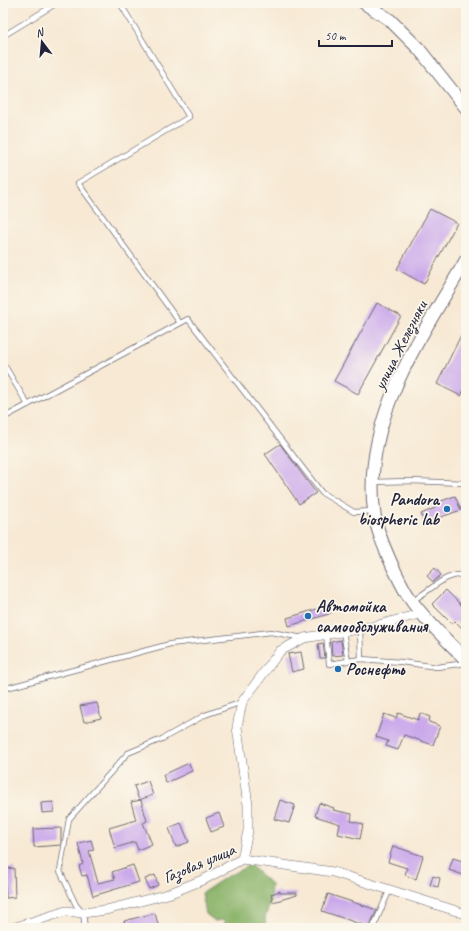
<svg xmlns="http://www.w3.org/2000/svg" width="469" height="931" viewBox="0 0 469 931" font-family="Caveat,sans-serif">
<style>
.forest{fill:#89b268;stroke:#566a52}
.building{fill:#caa8eb}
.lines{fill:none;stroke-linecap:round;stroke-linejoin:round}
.lane-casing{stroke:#6d6871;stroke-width:6}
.street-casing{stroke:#6d6871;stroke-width:10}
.secondary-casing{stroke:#6d6871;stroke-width:14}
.lane{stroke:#fff;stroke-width:4.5}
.street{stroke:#fff;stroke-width:9}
.secondary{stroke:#fff;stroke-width:12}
.poi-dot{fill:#1f6fb2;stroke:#fbf7ec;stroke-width:1.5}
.labels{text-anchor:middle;stroke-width:3.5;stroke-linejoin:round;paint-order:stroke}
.street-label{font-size:17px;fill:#22223b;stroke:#fbf7ec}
.poi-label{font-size:17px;font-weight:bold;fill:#22223b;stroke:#fbf7ec;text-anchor:start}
</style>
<rect width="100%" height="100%" fill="#fbf7ec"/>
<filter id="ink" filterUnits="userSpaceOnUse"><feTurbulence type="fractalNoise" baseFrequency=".025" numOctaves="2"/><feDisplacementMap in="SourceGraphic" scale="8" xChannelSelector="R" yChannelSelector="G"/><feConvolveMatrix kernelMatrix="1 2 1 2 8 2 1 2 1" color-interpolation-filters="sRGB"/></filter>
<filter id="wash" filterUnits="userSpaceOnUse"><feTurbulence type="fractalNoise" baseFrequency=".012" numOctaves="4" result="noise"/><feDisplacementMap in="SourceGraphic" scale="16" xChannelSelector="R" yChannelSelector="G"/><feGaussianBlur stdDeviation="0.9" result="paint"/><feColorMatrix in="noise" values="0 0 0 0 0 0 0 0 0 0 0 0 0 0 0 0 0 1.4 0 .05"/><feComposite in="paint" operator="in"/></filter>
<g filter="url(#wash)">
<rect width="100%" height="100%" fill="#f7e9d4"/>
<path class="forest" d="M250 865 271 884 270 902 265 918 266 928H225L224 920 215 921 206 914 202 893 226 877Z"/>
<g id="blocks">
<path class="building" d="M430 209 457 223 424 284 397 269Z
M377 303 401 316 358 394 334 381Z
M466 325V385L461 396 437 384Z
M280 444 316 493 299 504 265 454Z
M455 496 461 510 424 523 421 514 435 508 433 504Z
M435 568 441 575 433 582 427 576Z
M446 590 466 610V632L455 621 452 624 432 604Z
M327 606 329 614 289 626 287 618Z
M341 640 343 655 332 656 331 642Z
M323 643 325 658H320L318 644Z
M301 652 304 669 292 672 288 654Z
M97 703 101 718 84 722 80 706Z
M398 713 418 720 420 713 430 717 429 722 440 726 433 745 404 735 398 750 386 746 388 741 376 737 384 714 396 718Z
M189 763 192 771 166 783 163 775Z
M148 781 153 795 139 800 134 786Z
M141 800 147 821 143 823 152 844 138 850 135 842 115 848 109 828 136 820 131 802Z
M280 800 295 805 289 823 274 819Z
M53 802 54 812 42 813 41 803Z
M319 803 334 808 333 810 352 814 351 821 363 824 360 839 338 834 340 824 315 816Z
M219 813 224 827 211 832 206 818Z
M181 823 189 842 176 847 169 828Z
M61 828V845L34 847 33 829Z
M91 840 94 850 89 851 98 883 115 879 112 872 133 865 139 882 93 896 87 875 82 876 79 866 83 864 78 843Z
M393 846 423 856 416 879 405 875 407 868 388 862Z
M453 858 466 862V876L449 870Z
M14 868 15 897 6 898 5 886H3V869Z
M155 875 158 885 149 889 145 879Z
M433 876 440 878 438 887 430 885Z
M280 891V893H297V895L273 902 271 894Z
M328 894 377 910 369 927 322 911Z
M155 913 159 928H147L146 926 126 928 124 921Z"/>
</g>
</g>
<g filter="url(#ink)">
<use href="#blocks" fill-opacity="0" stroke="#6d6871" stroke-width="1"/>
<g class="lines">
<g class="lane-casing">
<path id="lane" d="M120 3 189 117 78 183 180 323
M3 36 57 3
M3 363 28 405
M3 418 188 319 322 493 354 512 374 511
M373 482 410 481 466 483
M413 600C431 591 445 572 466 575
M360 629 361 659
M343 631 348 661 361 659 401 662 437 667 466 663
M326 633 329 664 348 661
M3 689 170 644 271 632 303 638
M85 928 83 913 76 905 60 871 69 819 128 753 162 739 205 715 242 702
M373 928 390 889"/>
</g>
<g class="street-casing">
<path id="street" d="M242 859 248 831V805L237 727 242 702 280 651 304 638 371 627 423 613
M13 928 66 911 83 913 106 910 168 894 205 879 242 859 333 872 466 914"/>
</g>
<g class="secondary-casing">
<path id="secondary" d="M364 3 390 20 419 49 466 108
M466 260C422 336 362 418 374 511 376 529 385 549 392 565 398 577 403 589 411 600 424 619 449 642 466 660"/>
</g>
<use href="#lane" class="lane"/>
<use href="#street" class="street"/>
<use href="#secondary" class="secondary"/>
</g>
</g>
<g class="poi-dot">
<circle cx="447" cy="509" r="4"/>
<circle cx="308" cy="616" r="4"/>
<circle cx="338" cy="669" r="4"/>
</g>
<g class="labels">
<g class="street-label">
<text transform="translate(400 345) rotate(-63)" y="6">улица Железняки</text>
<text transform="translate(199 863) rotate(-23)" y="6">Газовая улица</text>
</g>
<g class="poi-label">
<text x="439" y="505" text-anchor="end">Pandora<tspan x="439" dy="20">biospheric lab</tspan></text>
<text x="316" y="612">Автомойка<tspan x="316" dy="20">самообслуживания</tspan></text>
<text x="346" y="675">Роснефть</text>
</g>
</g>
<rect width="469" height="931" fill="none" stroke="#fbf7ec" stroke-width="16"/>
<g transform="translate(42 42) rotate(344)" stroke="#fbf7ec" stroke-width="3" paint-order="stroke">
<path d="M0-3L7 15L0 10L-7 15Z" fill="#22223b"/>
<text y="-6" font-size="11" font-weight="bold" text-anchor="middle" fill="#22223b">N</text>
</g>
<path d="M319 40v6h73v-6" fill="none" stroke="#22223b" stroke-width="2"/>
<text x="325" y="40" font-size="12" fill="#22223b" stroke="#fbf7ec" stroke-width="3" paint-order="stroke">50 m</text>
</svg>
